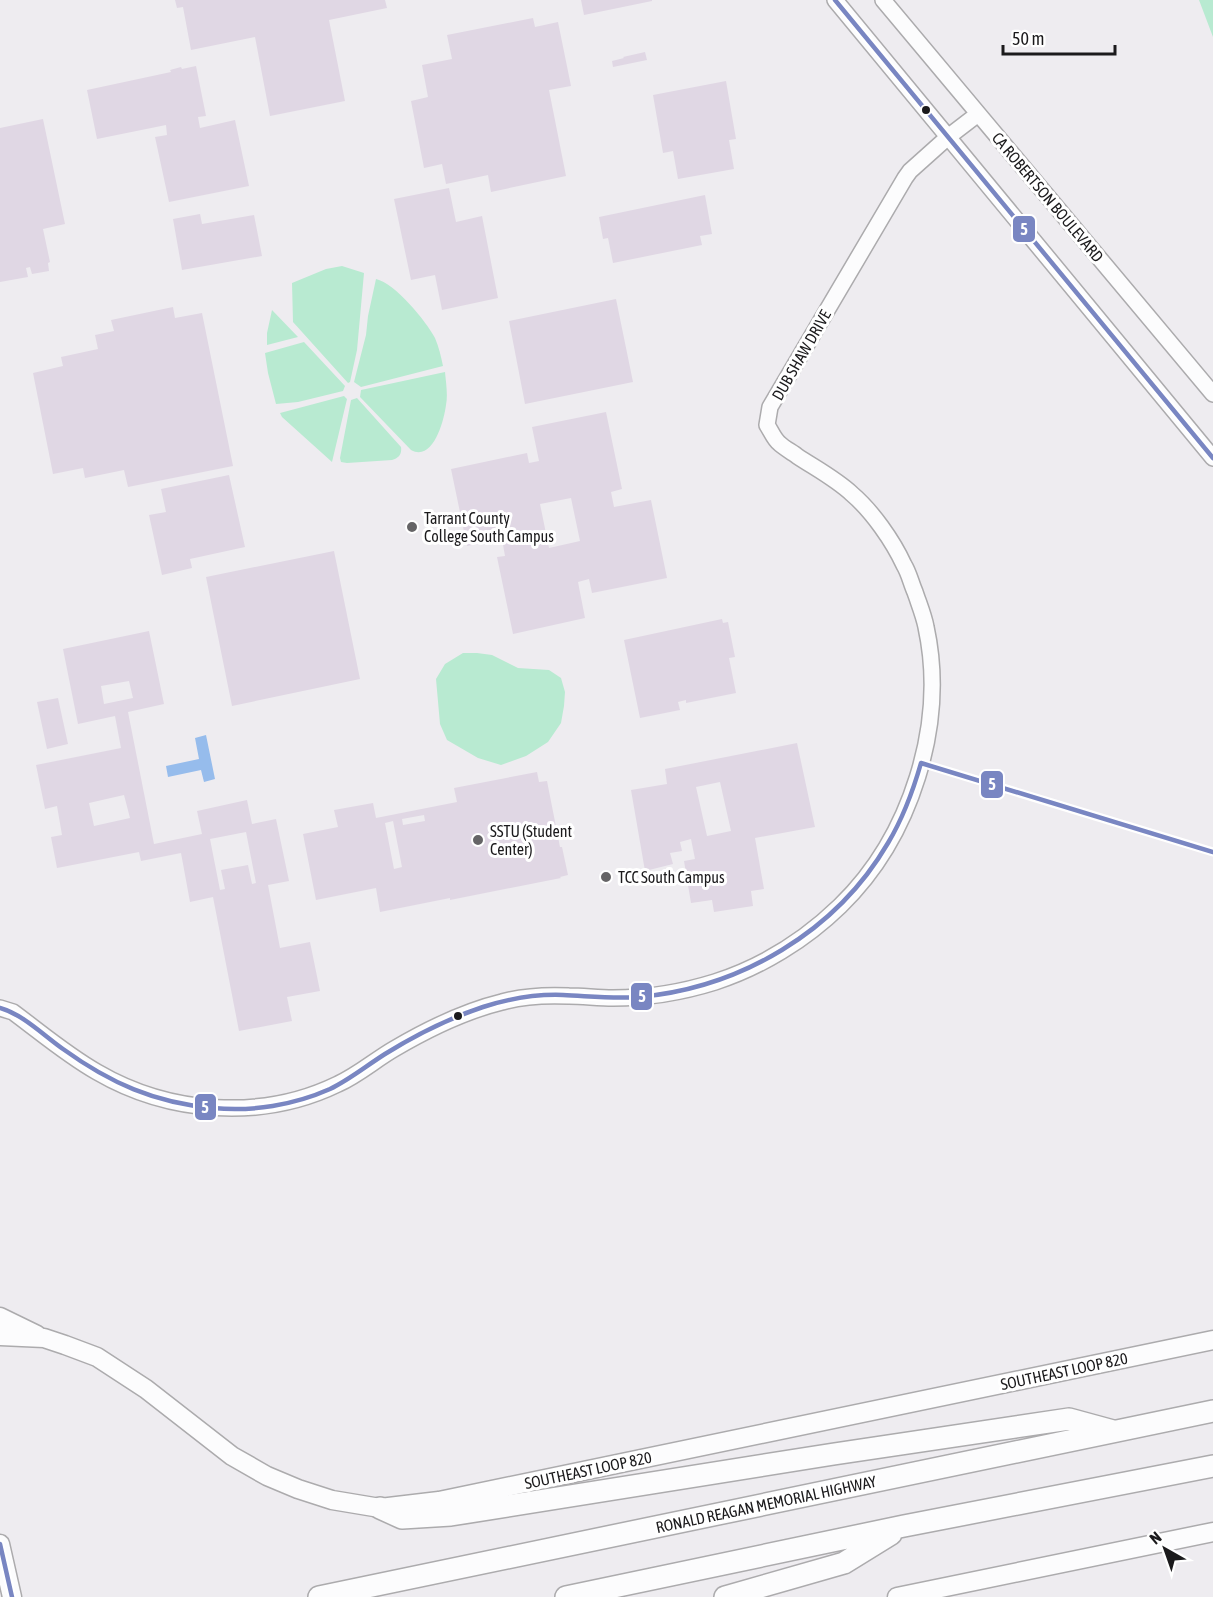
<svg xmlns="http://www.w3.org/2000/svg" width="1213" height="1597" viewBox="0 0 1213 1597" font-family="'Asap Condensed',sans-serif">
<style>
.green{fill:#b8ead1}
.water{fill:#96bcec}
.building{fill:#e0d7e4;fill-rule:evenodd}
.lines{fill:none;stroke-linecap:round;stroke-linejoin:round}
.minor-casing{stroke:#acabad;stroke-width:18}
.major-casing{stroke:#acabad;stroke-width:21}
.highway-casing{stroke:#acabad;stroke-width:24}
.minor{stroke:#fcfcfd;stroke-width:15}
.major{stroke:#fcfcfd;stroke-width:18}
.highway{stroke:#fcfcfd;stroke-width:21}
.bus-1-casing{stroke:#fff;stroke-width:9}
.bus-1{stroke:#7986c2;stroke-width:4.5}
.bus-dot{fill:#1b1a1c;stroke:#fff;stroke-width:2}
.poi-dot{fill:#656466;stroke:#fff;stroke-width:2}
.labels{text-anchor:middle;stroke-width:6;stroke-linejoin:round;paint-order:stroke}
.street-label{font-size:16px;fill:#1b1a1c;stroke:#fff}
.poi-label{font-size:16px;fill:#1b1a1c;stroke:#fff;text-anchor:start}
.line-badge{stroke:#fff;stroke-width:2}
.badge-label{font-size:16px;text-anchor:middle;font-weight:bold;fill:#fff}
</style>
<rect width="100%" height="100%" fill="#eeecf0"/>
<path class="green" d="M1199 0H1213V37Z
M342 266 364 273 357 350 350 382 348 383 293 322 292 283 326 269Z
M376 279C395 283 426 321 435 338 439 347 441 357 443 366L361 387 354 382 366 335 368 316Z
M272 310 298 337 267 345V333Z
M304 342 345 386 343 391 298 402 276 404 268 373 265 353Z
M445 372C446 383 448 395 446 405 444 421 433 462 411 450L360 397 361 390Z
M344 396 347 399 332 462 282 417 280 413Z
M357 398 401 447C402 454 399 458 392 460L347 463 341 462 340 458 351 400Z
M463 653H477L492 655 518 668 549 670 561 678 565 692 564 706 561 723 548 742 526 756 501 765 478 758 447 740 440 724 436 679 445 664Z"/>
<path class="water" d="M206 735 215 779 204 782 201 770 168 777 166 766 199 759 195 738Z"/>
<path class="building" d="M175 0H385L387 8 329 20 345 101 270 116 255 37 191 50 183 7 177 8Z
M581 0H652V1L584 15Z
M533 18 535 27 558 22 571 86 549 90 566 176 491 192 488 175 446 184 442 164 424 168 411 101 428 97 422 65 452 59 447 35Z
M645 52 647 60 613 67 612 61 624 58 623 57Z
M196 66 206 116 198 117 200 128 235 120 249 186 169 202 155 137 167 135 166 125 97 139 87 90 171 72 170 70 181 67 182 69Z
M726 81 736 139 729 140 734 169 678 179 673 151 663 153 653 95Z
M43 119 65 224 43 229 50 262 48 263 49 271 32 274 30 267 26 268 28 277 0 282V128Z
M449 188 456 222 482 216 498 298 442 310 435 275 411 280 394 199Z
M705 195 712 234 700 236 702 245 613 263 608 238 603 239 599 217Z
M200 214 202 224 254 215 262 256 182 270 173 219Z
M616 299 633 382 525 404 509 321Z
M173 307 175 318 202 313 233 466 128 487 124 470 85 478 83 468 53 474 33 373 63 366 61 357 98 349 95 335 114 331 111 320Z
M606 412 622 489 611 492 614 507 651 500 667 578 592 593 589 579 578 582 585 618 513 634 497 557 505 556 502 539 467 546 451 469 527 453 529 463 539 461 532 427ZM571 498 580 541 549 548 540 504Z
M229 475 245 547 190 559 192 568 162 575 149 515 166 512 161 489Z
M334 551 360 679 232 706 206 577Z
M722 619 723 623 728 622 735 657 729 658 736 693 686 703V700L678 702 680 710 640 718 624 640Z
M149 631 164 704 128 712 154 844 202 834 197 811 247 800 252 824 276 819 289 881 268 885 280 948 310 942 320 991 287 997 292 1021 239 1031 213 897 190 902 181 853 141 861 139 852 57 868 51 837 62 835 57 806 45 809 36 765 121 748 115 716 78 724 63 649ZM129 681 133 698 104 704 101 686ZM124 795 130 818 94 826 89 803ZM246 832 256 883 252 884 248 865 221 870 225 889 220 890 210 839Z
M58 698 68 744 47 749 37 702Z
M797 743 815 827 755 838 764 889 751 891 753 906 714 912 712 900 691 903 684 861 695 859 691 839 680 842 682 851 670 853 673 864 645 871 631 790 667 784 665 769ZM720 782 731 831 707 836 696 787Z
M537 772 539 782 547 781 560 847H562L568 875 560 877 561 878 450 900V898L380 912 376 888 316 900 303 834 338 827 334 810 373 803 376 818 457 802 454 788ZM424 815 425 821 403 825 402 819ZM393 821 402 867 394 869 385 823Z"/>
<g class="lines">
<g class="minor-casing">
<path id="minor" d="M835 0 1213 458
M883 0 1213 394
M0 1008 13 1012C40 1032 67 1055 97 1072 169 1114 262 1121 338 1084 358 1075 375 1060 394 1049 428 1029 465 1011 502 1002 523 996 547 995 569 996 583 996 598 998 613 998 647 998 683 992 715 982 761 967 805 940 840 906 911 837 947 724 926 627 924 616 919 604 915 592 911 583 909 573 904 565 893 541 872 511 852 494 836 479 815 468 797 456 792 452 784 448 779 443 774 439 771 431 767 425L770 407 905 178 910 171 948 137 978 114"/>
</g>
<g class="major-casing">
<path id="major" d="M0 1317 37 1335
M0 1336 44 1338 65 1345 97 1357 146 1389 232 1456 267 1476 298 1489 332 1500 380 1508 439 1501 1213 1340
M0 1544 12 1597
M897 1597 1213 1532"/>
</g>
<g class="highway-casing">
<path id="highway" d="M380 1508 402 1518 451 1515 834 1454 1069 1419 1113 1431
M319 1597 1213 1411
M566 1597 904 1526 1213 1466
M725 1597 844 1563 891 1534"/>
</g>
<use href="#minor" class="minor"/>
<use href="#major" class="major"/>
<use href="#highway" class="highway"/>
<g class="bus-1-casing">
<path id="bus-1" d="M835 0 1213 458
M0 1008C24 1015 43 1035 63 1049 110 1083 155 1103 213 1108 252 1112 294 1105 330 1089 349 1080 366 1066 385 1054 414 1036 450 1018 483 1007 508 999 536 994 563 995 588 996 613 999 639 997 740 988 836 932 888 843 903 818 913 791 921 763L1213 852
M0 1544 12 1597"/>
</g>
<use href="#bus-1" class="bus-1"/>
</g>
<g class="bus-dot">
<circle cx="926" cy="110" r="5"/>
<circle cx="458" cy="1016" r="5"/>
</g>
<g class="poi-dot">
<circle cx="412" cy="527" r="6"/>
<circle cx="478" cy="840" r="6"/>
<circle cx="606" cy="877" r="6"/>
</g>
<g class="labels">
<g class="street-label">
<text transform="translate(1048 197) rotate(50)" y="6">CA ROBERTSON BOULEVARD</text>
<text transform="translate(801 355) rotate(-60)" y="6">DUB SHAW DRIVE</text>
<text transform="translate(1064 1371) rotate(-12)" y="6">SOUTHEAST LOOP 820</text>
<text transform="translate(588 1470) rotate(-12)" y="6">SOUTHEAST LOOP 820</text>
<text transform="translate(766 1504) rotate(-12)" y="6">RONALD REAGAN MEMORIAL HIGHWAY</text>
</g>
<g class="poi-label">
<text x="424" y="524">Tarrant County<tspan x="424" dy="18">College South Campus</tspan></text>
<text x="490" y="837">SSTU (Student<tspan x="490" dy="18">Center)</tspan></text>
<text x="618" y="883">TCC South Campus</text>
</g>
</g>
<g class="line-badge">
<rect x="1012" y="215" width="24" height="28" rx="6" fill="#7986c2"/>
<rect x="980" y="770" width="24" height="29" rx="6" fill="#7986c2"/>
<rect x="630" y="982" width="23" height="29" rx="6" fill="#7986c2"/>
<rect x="194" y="1093" width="23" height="28" rx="6" fill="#7986c2"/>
</g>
<g class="badge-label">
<text x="1024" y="235">5</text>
<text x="992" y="790">5</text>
<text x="642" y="1002">5</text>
<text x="205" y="1113">5</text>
</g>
<g transform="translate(1165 1549) rotate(320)" stroke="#ffffff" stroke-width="4.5" paint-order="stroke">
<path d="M0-4.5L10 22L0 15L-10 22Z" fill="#1b1a1c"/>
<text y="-9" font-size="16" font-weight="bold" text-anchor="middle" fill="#1b1a1c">N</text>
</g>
<path d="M1003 45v9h112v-9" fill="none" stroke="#1b1a1c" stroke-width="3"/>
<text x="1012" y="45" font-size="18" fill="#1b1a1c" stroke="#ffffff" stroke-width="4.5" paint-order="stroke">50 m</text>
</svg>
